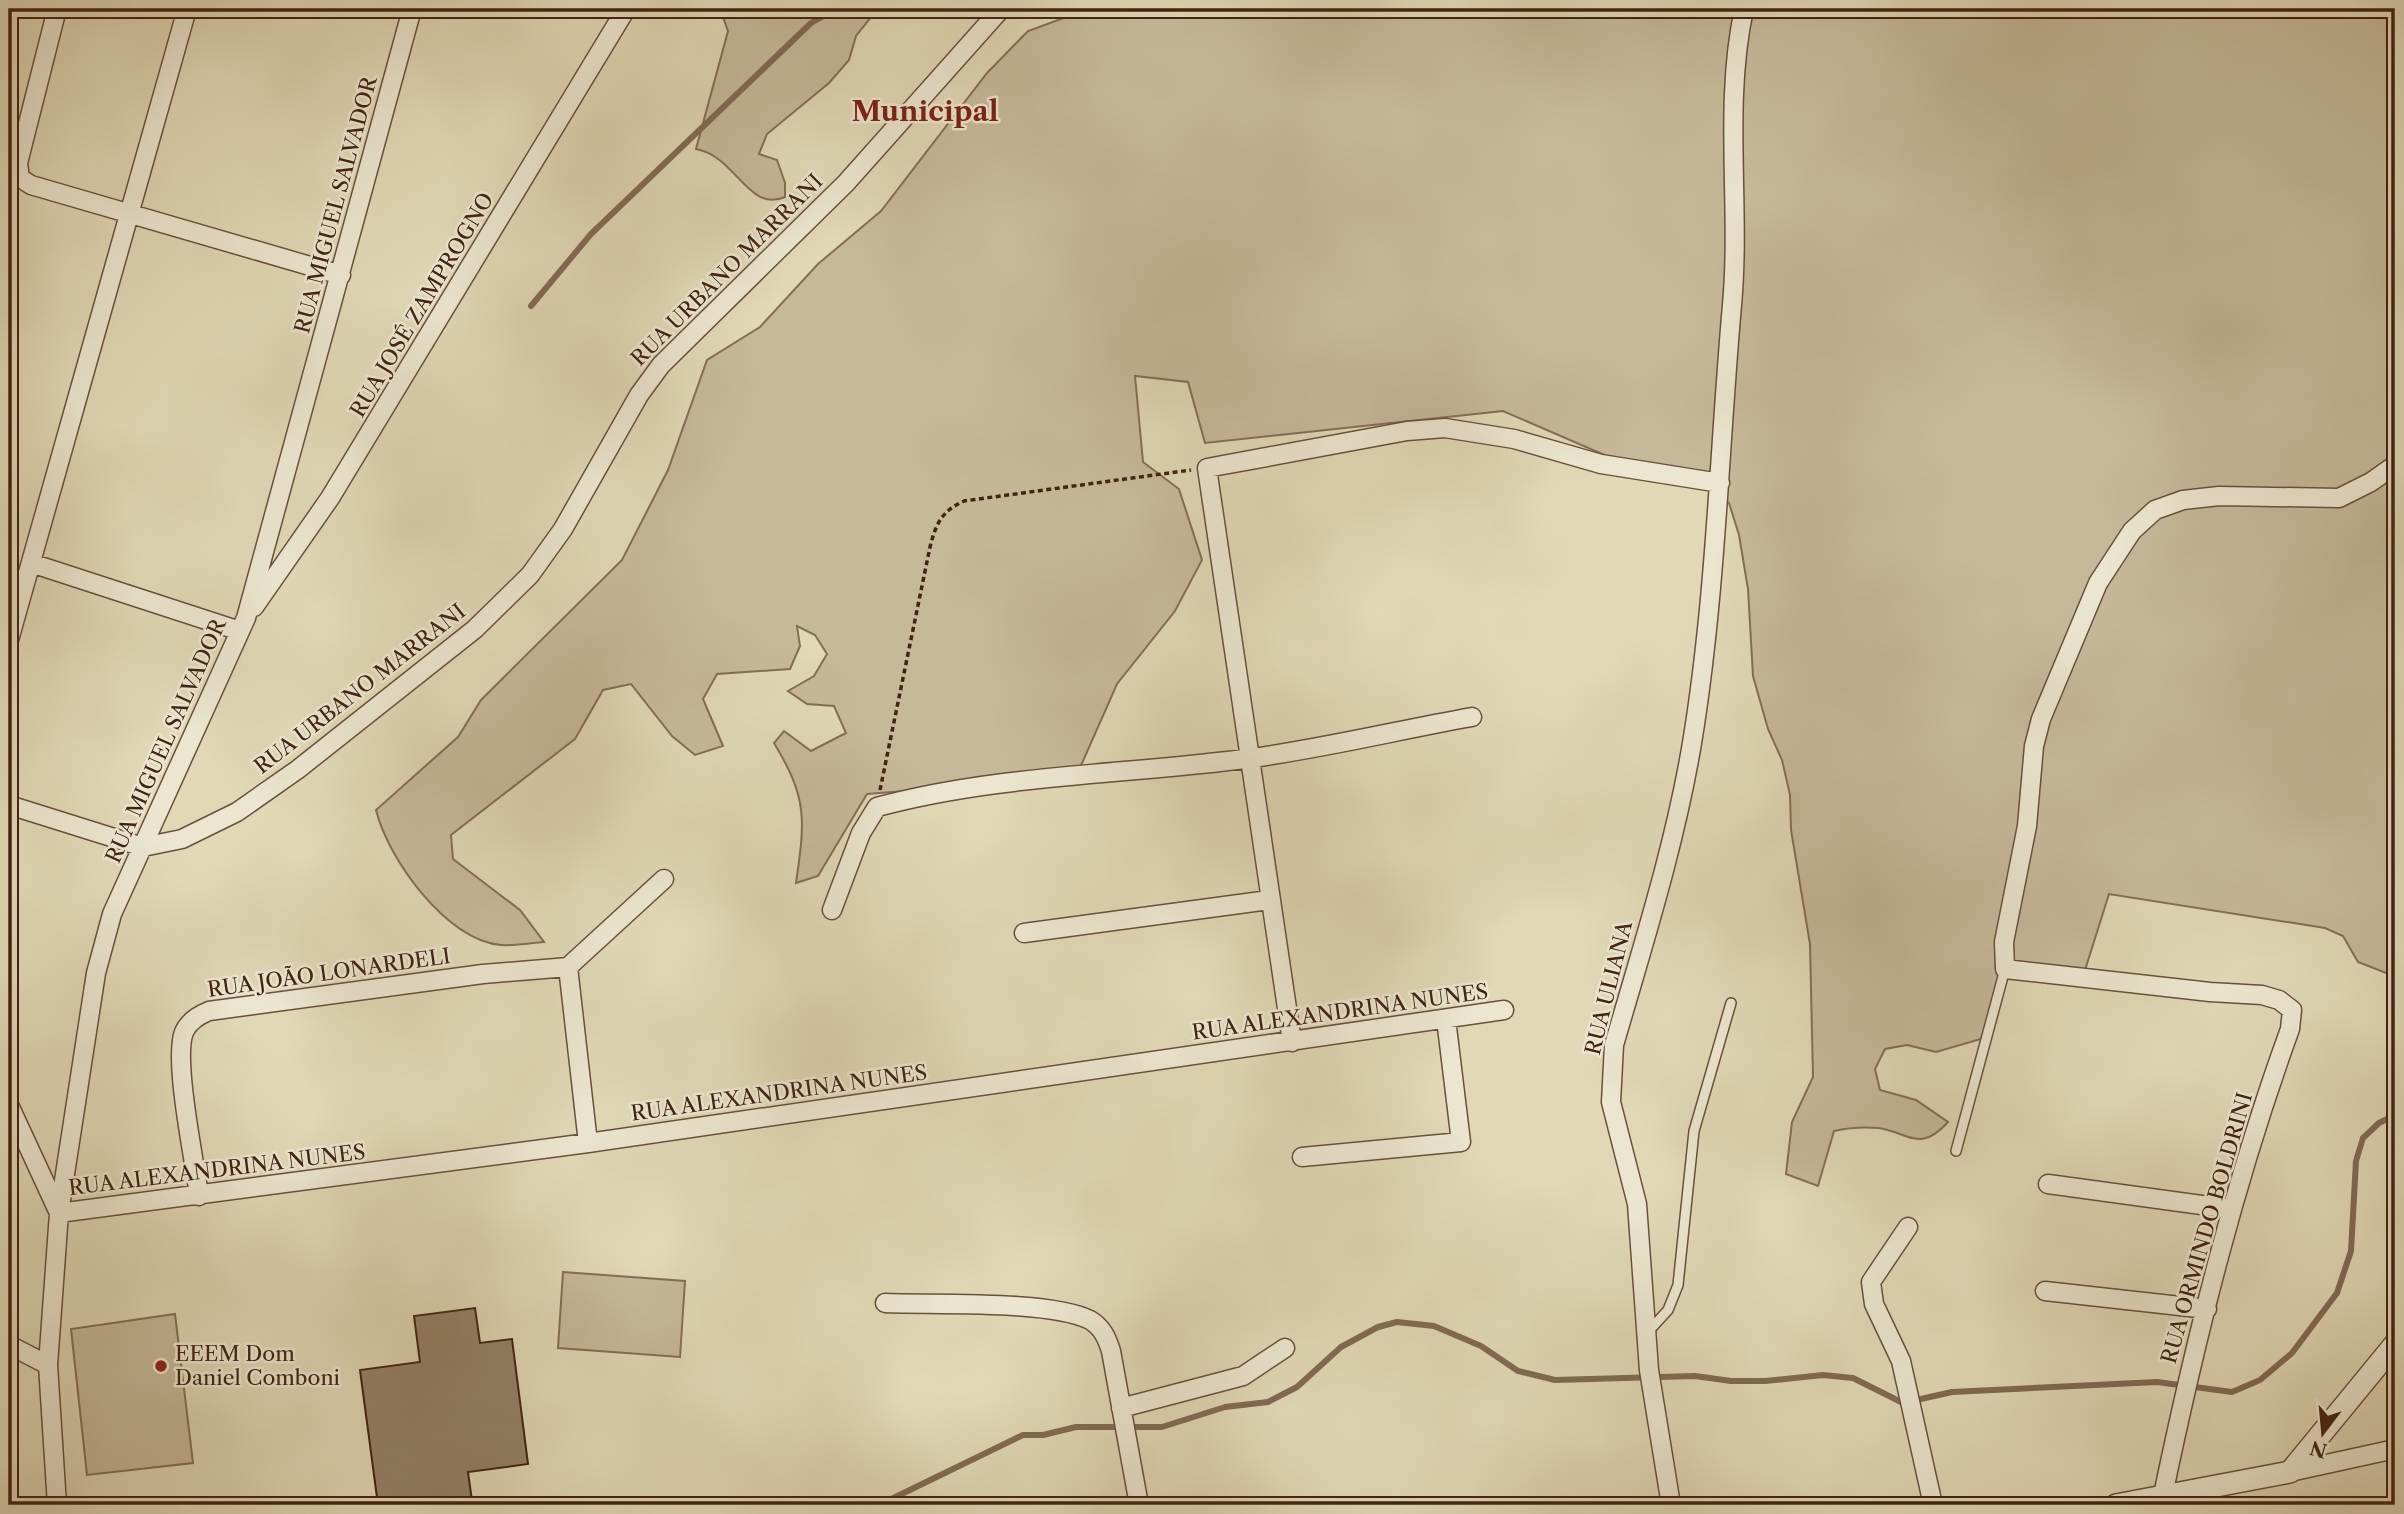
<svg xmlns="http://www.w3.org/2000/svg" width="2404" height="1514" viewBox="0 0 2404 1514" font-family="'Libre Caslon Text',serif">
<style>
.green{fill:#c6b99a;stroke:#846e56;stroke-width:2}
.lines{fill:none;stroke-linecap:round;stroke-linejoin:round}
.stream{stroke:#816a54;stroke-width:6}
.building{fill:#948168;stroke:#412313;stroke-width:2}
.service-casing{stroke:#69503c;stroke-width:12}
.minor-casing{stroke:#69503c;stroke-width:21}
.tertiary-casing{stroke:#69503c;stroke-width:24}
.path{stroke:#412313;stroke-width:3.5;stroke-dasharray:5 3.5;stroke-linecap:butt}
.service{stroke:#ece6d0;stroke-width:9}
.minor{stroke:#ece6d0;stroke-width:18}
.tertiary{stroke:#ece6d0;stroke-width:21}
.poi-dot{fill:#8f2418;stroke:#ece6d0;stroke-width:2.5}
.labels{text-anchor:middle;stroke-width:5;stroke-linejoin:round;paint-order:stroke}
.street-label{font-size:21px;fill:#412313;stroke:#ece6d0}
.poi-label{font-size:21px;fill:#412313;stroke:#ece6d0;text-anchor:start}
.district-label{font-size:28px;font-weight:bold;fill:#7a1f14;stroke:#ece6d0}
</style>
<rect width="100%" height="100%" fill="#e1d8b6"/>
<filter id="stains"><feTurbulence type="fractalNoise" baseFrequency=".00286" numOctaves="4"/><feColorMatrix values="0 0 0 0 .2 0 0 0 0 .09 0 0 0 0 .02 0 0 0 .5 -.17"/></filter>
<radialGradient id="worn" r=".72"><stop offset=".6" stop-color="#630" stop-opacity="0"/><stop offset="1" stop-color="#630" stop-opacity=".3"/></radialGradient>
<path class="green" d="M720 9H919L872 16 856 36 849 60 829 83 767 134 759 154 777 160 785 183V197C748 213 736 156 696 149L728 31Z
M1088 9H2395V971L2386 973 2358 962 2343 936 2325 928 2109 894 2085 970 2013 976 2002 979 1981 1039 1936 1052 1907 1045 1885 1049 1875 1069 1880 1090 1916 1100 1948 1122C1919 1154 1909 1132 1878 1128 1865 1127 1847 1128 1834 1131L1818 1186 1786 1174 1792 1122 1813 1077 1810 944 1791 830 1790 795 1782 760 1768 729 1753 676 1748 589 1739 535 1729 503 1707 486 1653 476 1503 411 1205 443 1188 382 1135 376 1143 462 1179 489 1202 560 1175 611 1117 684 1079 770 944 788 867 794 818 876 796 883C805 820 808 799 774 743L784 731 811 751 846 733 834 706 807 704 788 691 814 676 827 654 815 635 797 626 800 646 790 669 717 674 703 699 723 746 695 755 672 736 631 684 603 690 575 739 451 835 453 859 520 910 544 942C531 943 515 946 501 945 447 941 388 859 376 810L458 737 481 700 622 560 668 470 707 360 760 327 818 264 881 211 987 73 1028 31Z
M563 1272 685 1281 680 1357 558 1348Z
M175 1314 193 1463 87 1475 71 1329Z"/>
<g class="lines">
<path class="stream" d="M531 306 591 234 811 23 836 9
M879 1505 1023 1435H1043L1076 1427H1162L1225 1407 1268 1402 1297 1387 1341 1347 1378 1327 1397 1322 1434 1326 1481 1346 1518 1371 1555 1380 1695 1376 1731 1381H1765L1823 1375 1853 1378 1903 1403 1952 1392 2157 1382 2232 1392 2260 1380 2292 1353 2337 1293 2351 1251 2356 1161 2363 1138 2379 1123 2395 1115"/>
</g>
<path class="building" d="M475 1308 480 1343 512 1339 528 1464 468 1472 472 1501 440 1505H378L360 1370 420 1362 414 1316Z"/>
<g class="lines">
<g class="service-casing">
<path id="service" d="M1956 1151 2005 969
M1647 1333 1668 1310 1678 1285 1694 1131 1731 1003"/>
</g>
<g class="minor-casing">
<path id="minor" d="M57 9 18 163 20 178 31 185 341 275
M31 563 240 631
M254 607 330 498 626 9
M9 640 187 9
M9 805 143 847 182 839 237 812 297 770 475 629 530 575 563 529 639 395 661 365 846 183 1001 9
M832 910 861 833 877 807C999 774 1127 775 1252 758 1325 748 1399 730 1472 717
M1024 933 1269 900
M1292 1042 1207 468 1407 431 1445 428 1514 439 1601 464 1720 483
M9 1105 59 1213 588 1143 1504 1010
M588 1143 568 967 664 879
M1302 1157 1461 1142 1446 1019
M2048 1184 2231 1209
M199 1196C195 1162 173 1060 184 1032 189 1021 199 1015 209 1011L483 974 568 967
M1908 1227 1871 1282 1874 1304 1901 1361 1933 1505
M2045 1291 2207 1309
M885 1303C934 1305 1051 1300 1090 1320 1102 1327 1107 1338 1111 1351L1139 1505
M9 1345 48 1365
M1121 1408 1243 1376 1285 1348
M2290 1472 2395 1449
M2163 1495C2196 1337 2235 1180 2290 1029L2292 1010 2279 1000 2262 995 2210 992 2005 969 2004 942 2027 826 2034 746 2041 719 2098 583 2132 531 2155 510 2183 500 2219 496 2339 498 2371 482 2395 465
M57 1505 48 1365 59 1213 96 973 112 914 246 618 412 9
M1671 1505 1649 1370 1637 1204 1611 1102 1614 1045C1643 945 1675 845 1692 743 1716 597 1719 451 1732 305 1741 206 1723 106 1744 9"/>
</g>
<g class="tertiary-casing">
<path id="tertiary" d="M2116 1505 2290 1472 2395 1344"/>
</g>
<path class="path" d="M880 790 930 547C936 523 942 511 964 501L1191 470"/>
<use href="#service" class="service"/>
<use href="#minor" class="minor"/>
<use href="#tertiary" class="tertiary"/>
</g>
<circle class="poi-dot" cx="161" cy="1366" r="7"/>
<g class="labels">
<g class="street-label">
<text transform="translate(336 205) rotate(-75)" y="7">RUA MIGUEL SALVADOR</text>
<text transform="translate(727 270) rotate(-45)" y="7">RUA URBANO MARRANI</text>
<text transform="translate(422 305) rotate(-59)" y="7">RUA JOSÉ ZAMPROGNO</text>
<text transform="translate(360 689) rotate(-38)" y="7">RUA URBANO MARRANI</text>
<text transform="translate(166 741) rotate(-66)" y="7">RUA MIGUEL SALVADOR</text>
<text transform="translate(329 973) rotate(-8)" y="7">RUA JOÃO LONARDELI</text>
<text transform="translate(1609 988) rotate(-76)" y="7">RUA ULIANA</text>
<text transform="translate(1340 1012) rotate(-8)" y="7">RUA ALEXANDRINA NUNES</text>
<text transform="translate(779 1093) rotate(-8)" y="7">RUA ALEXANDRINA NUNES</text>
<text transform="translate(217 1170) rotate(-7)" y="7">RUA ALEXANDRINA NUNES</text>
<text transform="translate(2207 1228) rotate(-74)" y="7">RUA ORMINDO BOLDRINI</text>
</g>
<g class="poi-label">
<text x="175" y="1361">EEEM Dom<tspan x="175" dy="24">Daniel Comboni</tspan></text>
</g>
<g class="district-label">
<text x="925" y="121">Municipal</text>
</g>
</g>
<rect width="2404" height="1514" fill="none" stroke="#e1d8b6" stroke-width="35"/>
<rect x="10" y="10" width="2383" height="1493" fill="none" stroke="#412313" stroke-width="3.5"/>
<rect x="18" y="18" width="2369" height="1479" fill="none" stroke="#412313" stroke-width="2"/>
<g transform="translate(2323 1433) rotate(196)" stroke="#ece6d0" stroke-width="5" paint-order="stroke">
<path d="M0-5L12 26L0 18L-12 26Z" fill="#412313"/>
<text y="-10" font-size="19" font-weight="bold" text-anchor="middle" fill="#412313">N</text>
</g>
<rect width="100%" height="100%" filter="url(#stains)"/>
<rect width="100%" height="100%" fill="url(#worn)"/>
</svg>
